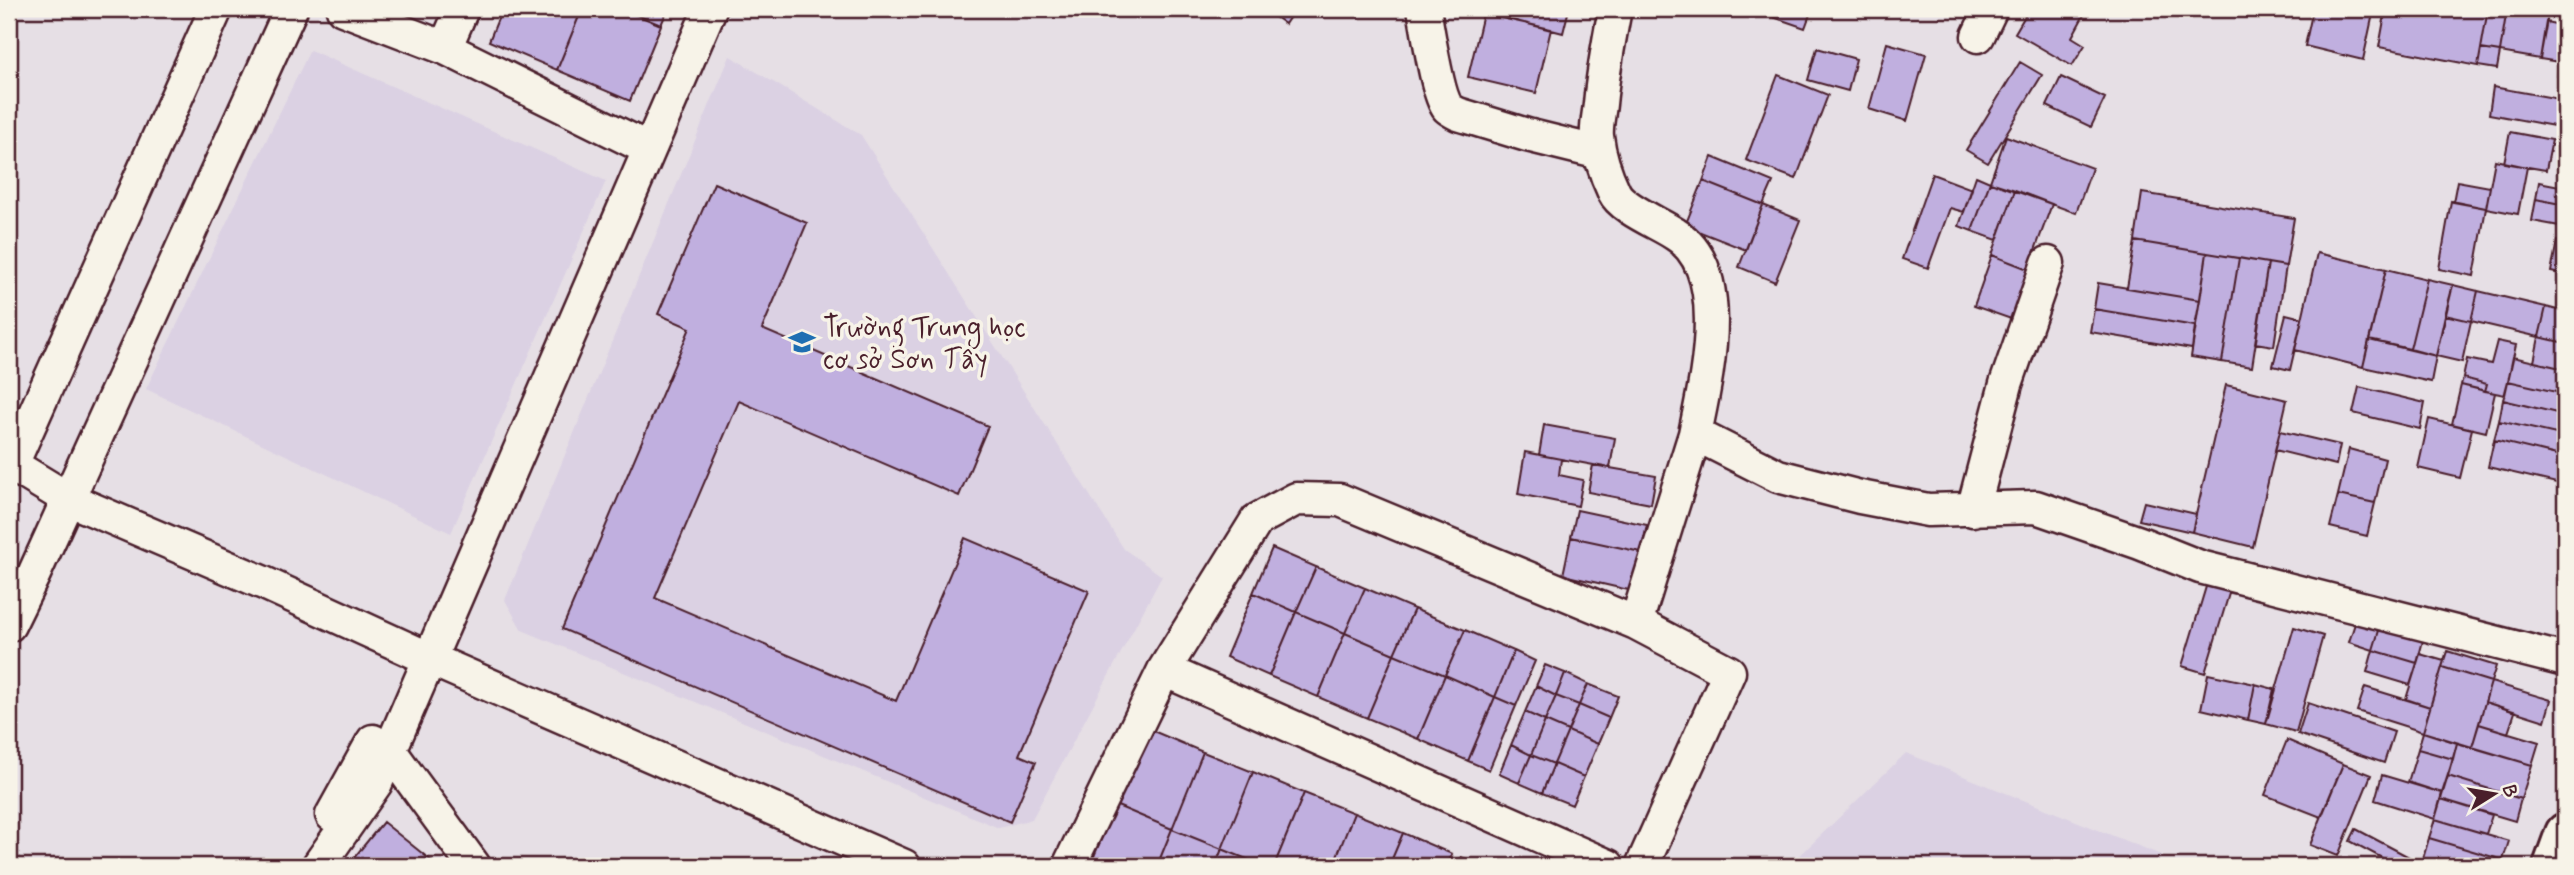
<svg xmlns="http://www.w3.org/2000/svg" width="2574" height="875" viewBox="0 0 2574 875" font-family="Mynerve,sans-serif">
<style>
.built{fill:#dbd1e3}
.building{fill:#c0afdf;stroke:#4a1f2b;stroke-width:2}
.lines{fill:none;stroke-linecap:round;stroke-linejoin:round}
.minor-casing{stroke:#4a1f2b;stroke-width:37}
.secondary-casing{stroke:#4a1f2b;stroke-width:44}
.minor{stroke:#f7f3e8;stroke-width:32}
.secondary{stroke:#f7f3e8;stroke-width:38}
.labels{text-anchor:middle;stroke-width:7;stroke-linejoin:round;paint-order:stroke}
.poi-label{font-size:28px;fill:#4a1f2b;stroke:#f7f3e8;text-anchor:start}
</style>
<rect width="100%" height="100%" fill="#e6dfe5"/>
<filter id="ink" filterUnits="userSpaceOnUse"><feTurbulence type="fractalNoise" baseFrequency=".0143" numOctaves="2"/><feDisplacementMap in="SourceGraphic" scale="14" xChannelSelector="R" yChannelSelector="G"/><feConvolveMatrix kernelMatrix="1 2 1 2 8 2 1 2 1" color-interpolation-filters="sRGB"/></filter>
<g filter="url(#ink)">
<path class="built" d="M310 50 606 181 451 533 146 389Z
M730 56 861 135 1124 549 1162 576 1032 819 999 828 522 630 505 600Z
M1906 753 2161 855 2157 866H1789Z"/>
<path class="building" d="M502 9H582L557 70 489 41Z
M582 9H622L661 25 630 101 557 70Z
M622 9H668L661 25Z
M1264 9H1295L1285 24Z
M1470 9H1569L1563 33Z
M1750 9H1812L1805 28Z
M2029 9H2073L2084 15 2072 37 2085 45 2072 66 2015 33Z
M2313 9H2374L2363 60 2305 46Z
M2386 9H2488L2478 66 2379 47Z
M2488 9H2507L2500 52 2481 49Z
M2507 9H2549L2540 59 2500 52Z
M1483 14 1551 29 1536 93 1468 77Z
M2546 22 2565 26V63L2540 59Z
M1887 43 1926 54 1907 121 1869 109Z
M1817 48 1856 59 1848 91 1808 80Z
M2481 49 2500 52 2497 69 2478 66Z
M2020 62 2042 75 1988 163 1966 150Z
M2559 62 2565 64V78L2557 76Z
M1778 75 1828 95 1796 179 1746 160Z
M2061 77 2105 98 2091 127 2047 106Z
M2493 87 2565 100V128L2489 114Z
M2510 132 2552 140 2546 170 2504 163Z
M2006 136 2092 168 2076 213 1990 182Z
M1712 157 1773 182 1763 205 1703 181Z
M2495 160 2527 167 2518 214 2486 208Z
M1932 174 1972 189 1964 212 1950 208 1928 268 1902 259Z
M1976 176 1990 182 1972 231 1959 226Z
M1703 181 1763 205 1746 250 1685 226Z
M2457 181 2490 187 2486 208 2453 202Z
M1990 182 2015 190 1997 240 1972 231Z
M2539 182 2565 187V205L2536 199Z
M714 183 807 223 762 329 988 426 959 496 739 401 655 598 896 701 965 538 1089 591 1019 755 1036 762 1010 822 562 629 690 328 658 314Z
M2015 190 2052 204 2028 269 1992 255Z
M2142 193 2294 218 2286 266 2135 241Z
M2536 199 2565 205V227L2532 221Z
M2451 201 2486 208 2474 276 2439 269Z
M1763 205 1800 220 1775 282 1739 267Z
M2135 241 2207 253 2200 300 2127 288Z
M2557 241 2565 242V275L2551 272Z
M2207 253 2239 258 2222 362 2191 357Z
M2317 253 2386 269 2363 367 2295 350Z
M1992 255 2028 269 2011 319 1974 306Z
M2239 258 2268 263 2252 367 2222 362Z
M2268 263 2286 266 2274 346 2255 343Z
M2386 269 2427 279 2410 349 2369 340Z
M2427 279 2453 285 2436 356 2410 349Z
M2098 283 2200 300 2195 326 2094 309Z
M2453 285 2478 291 2471 321 2445 315Z
M2478 291 2546 307 2539 337 2471 321Z
M2546 307 2565 312V343L2539 337Z
M2094 309 2195 326 2192 349 2090 332Z
M2286 314 2302 318 2290 370 2273 366Z
M2445 315 2471 321 2462 362 2436 356Z
M2539 337 2565 343V369L2534 362Z
M2369 340 2436 356 2431 382 2363 367Z
M2497 341 2516 345 2505 395 2485 391 2487 384 2463 378 2467 359 2491 364Z
M2513 357 2565 369V394L2508 381Z
M2463 378 2487 384 2485 391 2461 385Z
M2508 381 2565 394V415L2503 400Z
M2226 385 2287 400 2253 547 2192 532Z
M2461 385 2495 393 2486 432 2452 424Z
M2359 387 2425 403 2420 429 2353 413Z
M2503 400 2565 415V436L2499 421Z
M2429 419 2472 429 2460 478 2418 468Z
M2499 421 2565 436V457L2494 440Z
M1544 425 1615 438 1610 468 1539 455Z
M2280 431 2340 445 2336 465 2275 450Z
M2494 440 2565 457V485L2488 467Z
M2349 449 2385 459 2375 503 2338 495Z
M1525 452 1561 459 1559 475 1583 480 1578 506 1518 494Z
M1593 465 1656 476 1651 504 1588 492Z
M2338 495 2375 503 2367 536 2330 527Z
M2144 502 2196 514 2192 532 2139 520Z
M1577 510 1647 525 1641 552 1571 537Z
M1571 537 1641 552 1633 591 1563 575Z
M1272 548 1316 567 1296 612 1253 593Z
M1316 567 1365 588 1345 633 1296 612Z
M2208 580 2231 587 2205 673 2182 666Z
M1365 588 1414 609 1394 654 1345 633Z
M1253 593 1296 612 1269 676 1226 657Z
M1414 609 1465 630 1445 675 1394 654Z
M1296 612 1345 633 1318 697 1269 676Z
M2357 617 2381 624 2373 650 2349 642Z
M2381 624 2424 637 2417 663 2373 650Z
M2294 627 2323 636 2296 732 2266 724Z
M1465 630 1514 651 1495 697 1445 675Z
M1345 633 1394 654 1367 718 1318 697Z
M2373 650 2417 663 2410 685 2367 672Z
M1514 651 1535 661 1516 706 1495 697Z
M2447 651 2496 666 2491 682 2442 667Z
M1394 654 1445 675 1418 739 1367 718Z
M2420 654 2444 661 2430 707 2406 699Z
M1545 665 1565 673 1556 696 1536 686Z
M2442 667 2491 682 2472 747 2423 732Z
M1565 673 1588 684 1579 705 1556 696Z
M2208 674 2255 684 2248 720 2201 709Z
M1445 675 1495 697 1468 761 1418 739Z
M2491 682 2551 700 2545 721 2485 702Z
M1588 684 1618 696 1609 718 1579 705Z
M2255 684 2274 689 2266 724 2248 720Z
M1536 686 1556 696 1545 721 1525 712Z
M2365 687 2430 707 2423 732 2357 711Z
M1556 696 1579 705 1568 731 1545 721Z
M1495 697 1516 706 1489 770 1468 761Z
M2485 702 2515 712 2508 733 2479 724Z
M2308 703 2394 732 2384 763 2298 734Z
M1579 705 1609 718 1598 744 1568 731Z
M1525 712 1545 721 1531 755 1511 745Z
M1545 721 1568 731 1554 764 1531 755Z
M2479 724 2539 742 2532 765 2472 747Z
M1146 728 1203 752 1172 829 1115 805Z
M1568 731 1598 744 1584 777 1554 764Z
M2423 732 2457 743 2453 759 2418 749Z
M2287 740 2343 764 2321 817 2265 795Z
M2457 743 2532 765 2521 799 2448 776Z
M1511 745 1531 755 1519 783 1499 774Z
M2418 749 2453 759 2442 793 2408 782Z
M1203 752 1253 772 1222 849 1172 829Z
M1531 755 1554 764 1542 793 1519 783Z
M1554 764 1584 777 1572 805 1542 793Z
M2343 764 2371 775 2338 856 2310 845Z
M1253 772 1304 793 1274 866H1264L1222 849Z
M2382 775 2442 793 2435 819 2375 800Z
M2448 776 2521 799 2515 821 2441 799Z
M1304 793 1354 813 1333 866H1274Z
M2441 799 2492 815 2486 834 2435 819Z
M1115 805 1172 829 1157 866H1090Z
M1354 813 1403 833 1389 866H1333Z
M2435 819 2509 841 2503 860 2429 838Z
M383 822 438 866H361L353 859Z
M1172 829 1222 849 1215 866H1157Z
M2356 829 2426 866H2397L2350 841Z
M1403 833 1452 854 1447 866H1389Z
M2429 838 2503 860 2502 866H2436L2422 862Z
M1222 849 1264 866H1215Z
M1461 857 1482 865 1457 866Z"/>
<g class="lines">
<g class="minor-casing">
<path id="minor" d="M343 9 445 48 649 149
M1424 9C1428 29 1437 95 1448 108 1450 110 1456 113 1458 114L1527 135 1600 153
M1615 9C1609 40 1603 72 1600 104 1599 114 1596 126 1597 136 1599 154 1606 175 1614 192 1622 209 1659 223 1675 234 1733 270 1706 379 1695 434L1778 476 1860 497 1928 510 2036 507 2140 543 2200 567 2565 660
M1978 36 1991 9
M445 48 462 9
M9 463 68 499 264 583 430 659 904 866
M9 471 216 9
M1973 510 2006 384 2048 263
M1636 623 1695 434
M9 625 34 574 291 9
M1164 670 1608 866
M332 815 373 741 390 751 474 866
M318 866 376 783 710 9
M1069 866 1164 670 1257 520 1296 499 1340 500 1636 623 1729 672 1642 866"/>
</g>
<g class="secondary-casing">
<path id="secondary" d="M2553 866 2565 833"/>
</g>
<use href="#minor" class="minor"/>
<use href="#secondary" class="secondary"/>
</g>
</g>
<defs>
<g id="school-bare" transform="scale(2.1)"><path d="M0-5L7-2L0 1L-7-2ZM-4 1L0 2.5L4 1V4Q0 6-4 4Z" fill="#1f6fb2" stroke="#f7f3e8" stroke-width="2.5" paint-order="stroke"/></g>
</defs>
<g fill-rule="evenodd">
<use href="#school-bare" x="802" y="342"/>
</g>
<g class="labels">
<g class="poi-label">
<text x="823" y="336">Trường Trung học<tspan x="823" dy="32">cơ sở Sơn Tây</tspan></text>
</g>
</g>
<rect width="2574" height="875" fill="none" stroke="#f7f3e8" stroke-width="35"/>
<rect x="18" y="18" width="2539" height="840" fill="none" stroke="#4a1f2b" stroke-width="2.5" filter="url(#ink)"/>
<g transform="translate(2494 794) rotate(79)" stroke="#f7f3e8" stroke-width="5" paint-order="stroke">
<path d="M0-5L12 26L0 18L-12 26Z" fill="#4a1f2b"/>
<text y="-10" font-size="19" font-weight="bold" text-anchor="middle" fill="#4a1f2b">B</text>
</g>
</svg>
